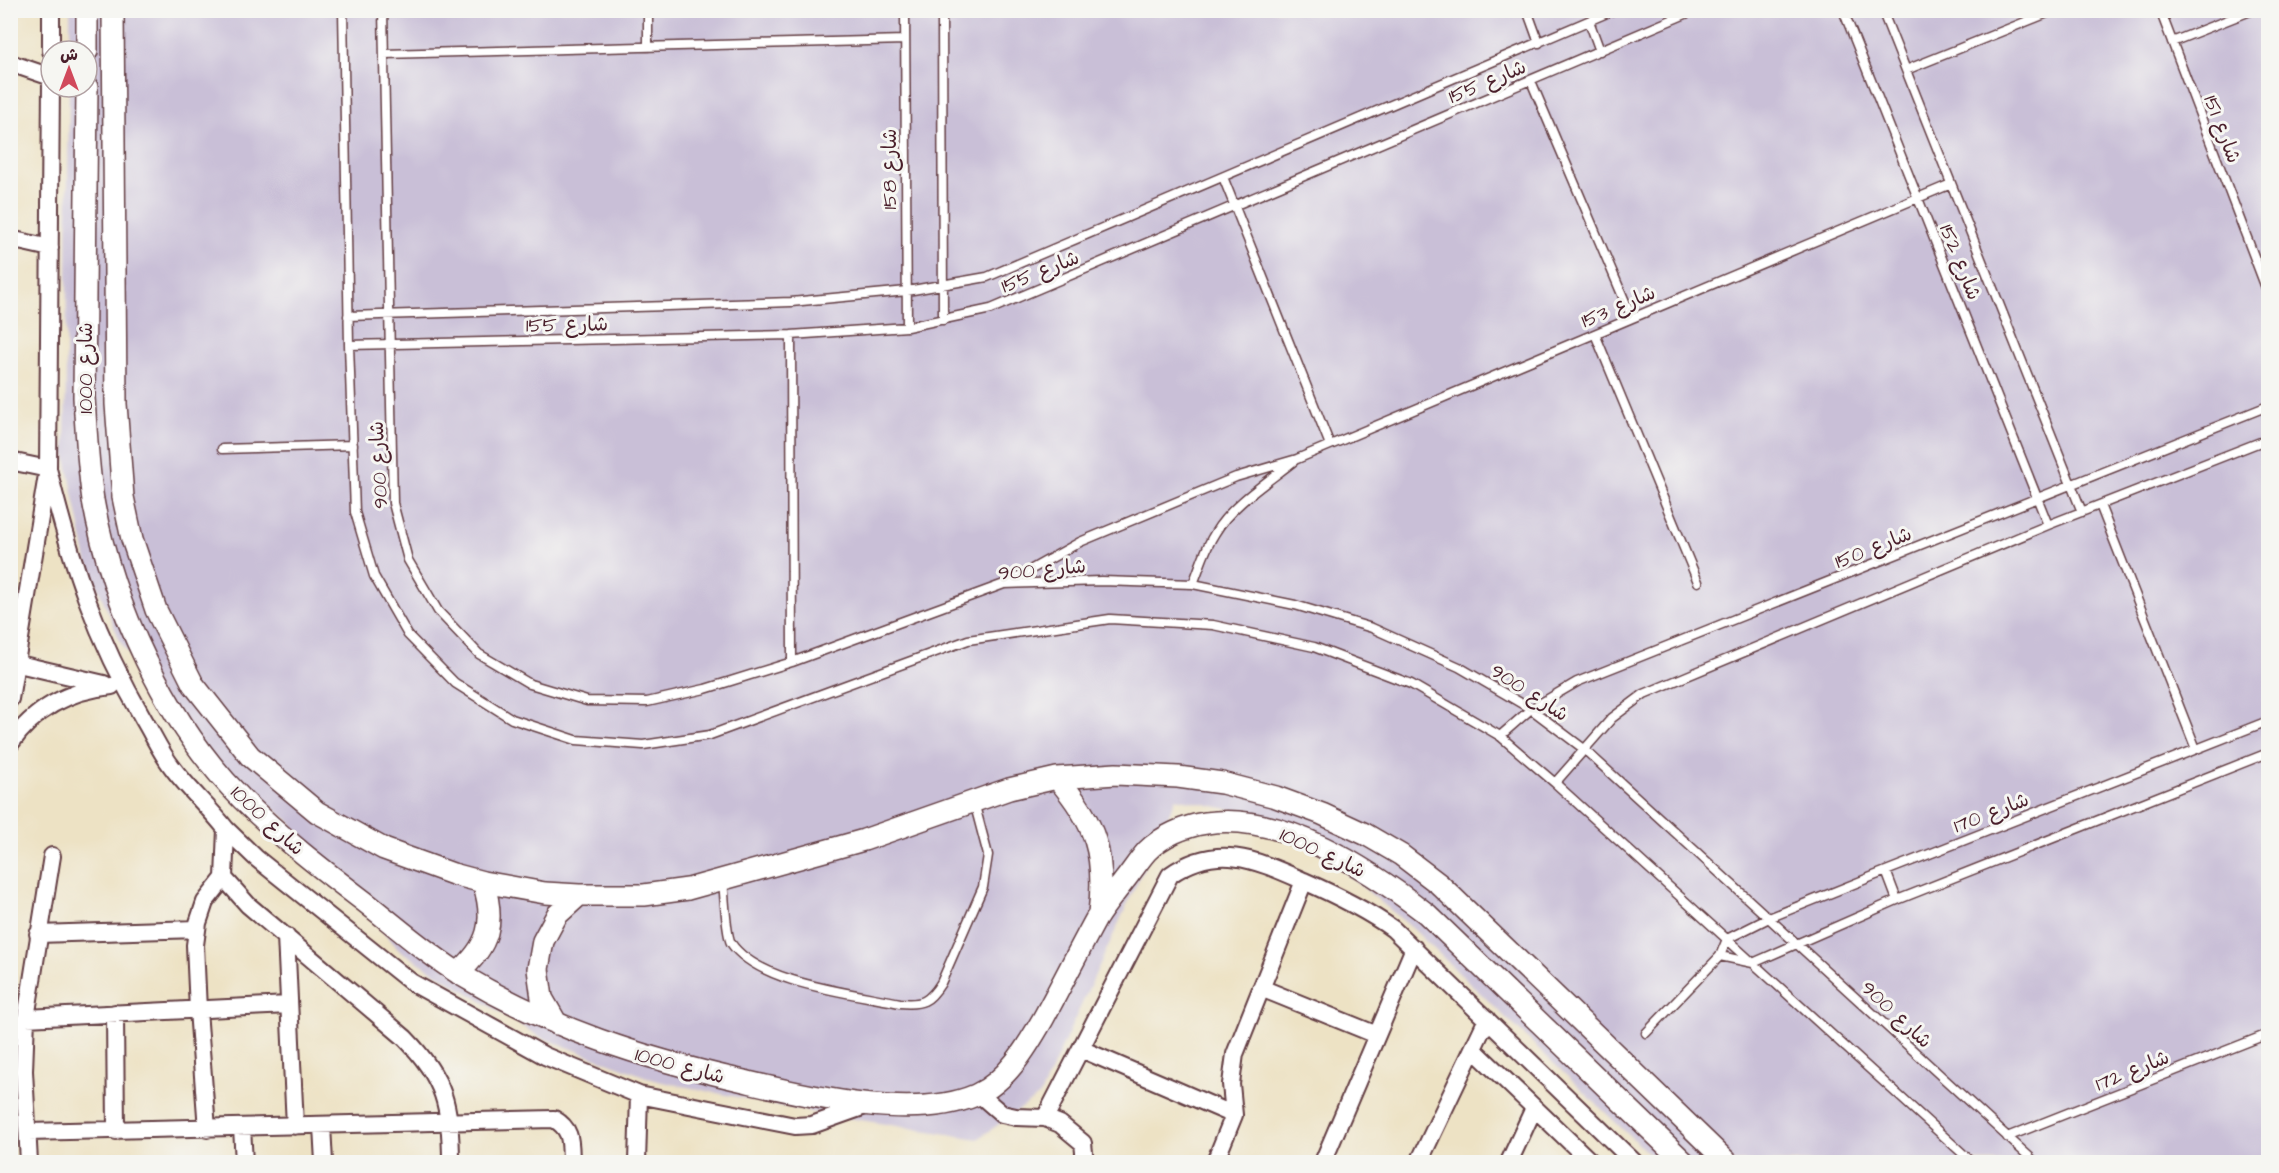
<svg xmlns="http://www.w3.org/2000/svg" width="2279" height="1173" viewBox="0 0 2279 1173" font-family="'Architects Daughter','Playpen Sans Arabic',sans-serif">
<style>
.industrial{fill:#c9bfd7}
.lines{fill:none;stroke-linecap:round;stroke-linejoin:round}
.service-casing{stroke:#623c42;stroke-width:11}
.minor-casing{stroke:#623c42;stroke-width:20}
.tertiary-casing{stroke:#623c42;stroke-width:24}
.service{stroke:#fff;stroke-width:8}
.minor{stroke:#fff;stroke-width:16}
.tertiary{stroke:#fff;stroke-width:21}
.labels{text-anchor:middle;stroke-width:6;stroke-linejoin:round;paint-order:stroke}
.street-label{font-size:20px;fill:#4a1f2b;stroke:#f6f6f2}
</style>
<rect width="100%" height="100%" fill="#f6f6f2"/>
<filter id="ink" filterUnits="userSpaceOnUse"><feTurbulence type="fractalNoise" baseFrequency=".0167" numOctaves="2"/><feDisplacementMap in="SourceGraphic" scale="12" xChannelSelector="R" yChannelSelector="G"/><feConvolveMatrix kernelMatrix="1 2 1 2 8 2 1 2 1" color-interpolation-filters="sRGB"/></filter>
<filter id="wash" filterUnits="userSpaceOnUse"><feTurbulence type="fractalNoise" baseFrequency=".008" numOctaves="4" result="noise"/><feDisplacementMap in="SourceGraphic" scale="24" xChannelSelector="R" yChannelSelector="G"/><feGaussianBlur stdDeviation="1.35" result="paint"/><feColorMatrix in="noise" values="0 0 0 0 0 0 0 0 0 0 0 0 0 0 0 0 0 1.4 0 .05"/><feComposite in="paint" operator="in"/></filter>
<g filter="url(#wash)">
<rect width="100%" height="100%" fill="#ede2c4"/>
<path class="industrial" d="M70 10 2268 11V1162H1657L1412 928 1325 856 1233 810 1176 798 1040 1095 978 1139 810 1112 657 1081 538 1036 399 950 287 819 206 757 121 643 87 562 65 453 69 87H87V51H70Z"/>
</g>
<g filter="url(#ink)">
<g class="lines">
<g class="service-casing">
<path id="service" d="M343 10 349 345 355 512 374 576 408 635 455 683 512 719 576 740 643 745 710 735 968 640 1110 619 1213 625 1314 647 1411 684 1500 736 1555 783 1972 1162
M383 10 393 503 408 560 438 611 479 654 530 684 587 701 647 702 705 689 792 662 1004 584 1102 581 1193 584 1295 605 1372 628 1459 667 1531 709 1584 749 2035 1162
M648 10V47
M905 10 907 327
M942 10 943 320
M1527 10 1539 43
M1843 10 2048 525
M1882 10 2082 512
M2160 10 2268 293
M1589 21 1600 51
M2172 42 2253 10
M384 54 905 40
M1906 70 2055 10
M1531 81 1632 318
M1223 177 1330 445
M348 316 791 302 907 291 987 277 1614 10
M1595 334 1698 582
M791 335 792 662
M349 345 791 335 907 327 991 309 1695 10
M222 449 353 445
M2100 505 2196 749
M1007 583 1080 542 1236 477 1297 459 1951 184
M1193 584C1200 567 1205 548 1215 533 1231 505 1269 481 1294 461
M1500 736 1531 709 1577 682 2268 406
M1555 783 1612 718 1644 694 2048 525 2268 439
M1886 871 1897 900
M723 879C724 891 726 935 731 943 759 984 852 993 900 1003 922 1005 929 1002 941 983L983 887 988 855 974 802
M1720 956 1753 963 1897 900 2268 753
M1646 1033 1720 956 1727 939 1769 918 1886 871 2268 721
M2007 1137 2268 1034"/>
</g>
<g class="minor-casing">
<path id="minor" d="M51 51V10
M10 63 51 77
M10 239 50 248
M10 461 48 469
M48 469C71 562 95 636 144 720 153 735 161 753 172 767 188 789 209 807 226 829L224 878 205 902 198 923 195 945 198 1010 207 1129
M10 662 104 684
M10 699 48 469 51 81
M10 744C35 708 70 690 112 686
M226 829 256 858 411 982 545 1056 639 1095 795 1126 812 1125 868 1105
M224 878 248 905 405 1038C445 1079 451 1107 451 1162
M38 934 197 929
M286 936 295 1126
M1261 988 1377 1035
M115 1013 116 1131
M26 1018 289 1005
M1081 1049 1234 1115
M1473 1049 1591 1162
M979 1094 1002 1114 1016 1117 1045 1118 1060 1124 1083 1143 1085 1162
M1045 1118 1170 875C1218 842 1256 860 1304 881 1336 895 1365 909 1393 929L1634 1162
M322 1126 324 1162
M242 1128 244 1162
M28 1132 554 1119C573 1130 570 1143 571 1162
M29 1162 24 1071 26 1018 52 856
M637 1162 639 1095
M1215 1162 1234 1115 1231 1084 1235 1054 1304 881
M1323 1162 1414 948
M1419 1162 1487 1019
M1509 1162 1534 1108"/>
</g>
<g class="tertiary-casing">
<path id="tertiary" d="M113 10 116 404 123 497 132 539 156 610 193 684 250 756 317 812 384 849 453 874 483 882 545 893 579 895H644L688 889 864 840 1009 789 1057 778 1116 774 1178 777 1222 783 1276 797 1322 814 1365 834 1401 855 1439 884 1727 1162
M87 51V10
M87 87 84 397C86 431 88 466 93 500 112 605 166 723 242 799 280 837 323 870 365 902 397 927 428 955 463 976 550 1028 645 1059 744 1081 808 1096 913 1122 976 1095 1007 1081 1027 1047 1043 1019 1061 986 1078 952 1096 919 1104 906 1115 893 1124 881 1132 871 1139 860 1147 851 1162 836 1185 826 1206 823 1282 811 1370 870 1427 914L1684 1162
M1057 778C1096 823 1106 855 1099 914
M458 973C489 946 496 922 483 882
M557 1024 542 998 538 969 543 941 557 915 579 895"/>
</g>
<use href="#service" class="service"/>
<use href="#minor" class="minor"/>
<use href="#tertiary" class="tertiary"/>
</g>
</g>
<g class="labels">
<g class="street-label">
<text transform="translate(1487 81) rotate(-23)" y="7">شارع 155</text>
<text transform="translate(2223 129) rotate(69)" y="7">شارع 151</text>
<text transform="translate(889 169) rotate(-90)" y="7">شارع 158</text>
<text transform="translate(1961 262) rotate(68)" y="7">شارع 152</text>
<text transform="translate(1040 271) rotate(-22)" y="7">شارع 155</text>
<text transform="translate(1618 306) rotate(-23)" y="7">شارع 153</text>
<text transform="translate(567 324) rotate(-1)" y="7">شارع 155</text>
<text transform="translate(85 368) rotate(-90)" y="7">شارع 1000</text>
<text transform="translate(378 465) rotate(-93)" y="7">شارع 900</text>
<text transform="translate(1873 547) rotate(-22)" y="7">شارع 150</text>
<text transform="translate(1042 569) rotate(-5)" y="7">شارع 900</text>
<text transform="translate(1530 692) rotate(33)" y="7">شارع 900</text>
<text transform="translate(1991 812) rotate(-21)" y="7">شارع 170</text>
<text transform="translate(268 820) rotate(43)" y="7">شارع 1000</text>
<text transform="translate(1323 852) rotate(25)" y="7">شارع 1000</text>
<text transform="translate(1897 1014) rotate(43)" y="7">شارع 900</text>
<text transform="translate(680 1065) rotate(15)" y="7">شارع 1000</text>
<text transform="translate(2132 1070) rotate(-22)" y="7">شارع 172</text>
</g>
</g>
<rect width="2279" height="1173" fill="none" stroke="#f6f6f2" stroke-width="36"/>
<g transform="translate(69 69)"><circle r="28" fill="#f6f6f2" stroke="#b1a0a2" stroke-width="1.5"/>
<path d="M0-4.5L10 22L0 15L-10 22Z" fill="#d1495b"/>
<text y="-9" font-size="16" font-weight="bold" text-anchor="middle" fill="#4a1f2b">ش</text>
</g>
</svg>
